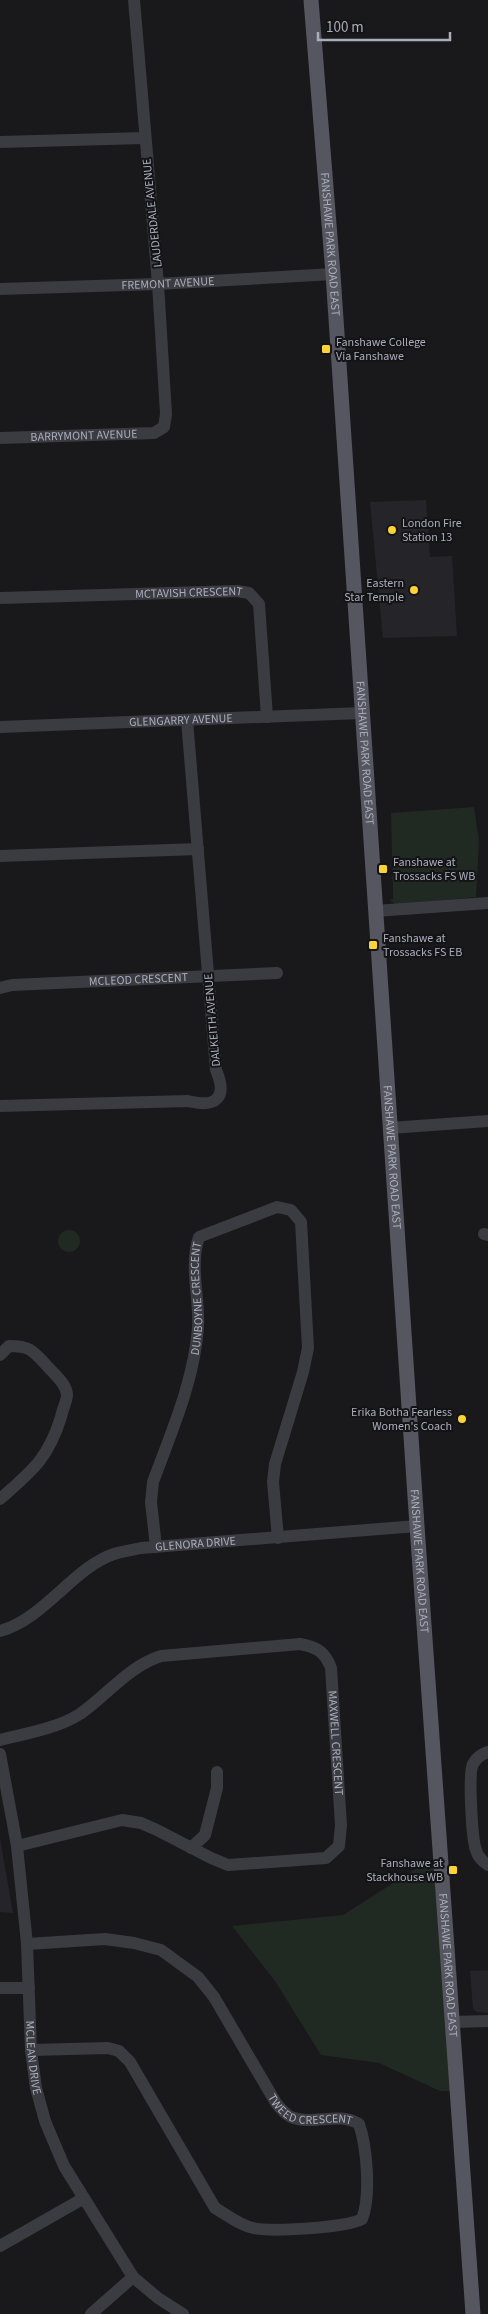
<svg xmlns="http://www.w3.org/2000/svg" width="488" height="2314" viewBox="0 0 488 2314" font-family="'Source Sans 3',sans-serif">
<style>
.built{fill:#252428}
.green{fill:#202922}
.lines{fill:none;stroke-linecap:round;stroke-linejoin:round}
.minor{stroke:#3b3b42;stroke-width:12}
.major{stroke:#55565f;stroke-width:15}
.poi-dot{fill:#fdd32e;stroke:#141316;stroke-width:2}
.labels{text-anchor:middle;stroke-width:4;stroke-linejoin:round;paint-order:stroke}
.street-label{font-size:12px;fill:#aaadbb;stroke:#141316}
.poi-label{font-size:12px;fill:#aaadbb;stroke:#141316;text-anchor:start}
</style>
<rect width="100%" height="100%" fill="#19181b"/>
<path class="built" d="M426 500 430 557 452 556 457 636 383 638 370 502Z
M0 1838 13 1913 0 1912Z
M488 1970V2013L477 2012 473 2009 470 1971Z"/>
<path class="green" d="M474 807 479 840 476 897 396 905 390 900 393 899 391 813Z
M58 1241a11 11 0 1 1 22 0a11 11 0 1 1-22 0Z
M420 1866 435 1867 451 2091H440L379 2063 321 2055 275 1981 232 1926 343 1915Z"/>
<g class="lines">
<g class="minor">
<path d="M0 142 144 138"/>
<path id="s1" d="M0 289 158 284 333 274"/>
<path id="s2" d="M0 438 154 433 164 427 166 414 158 284 134 0"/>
<path id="s3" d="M0 598 237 591 249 593 259 604 267 717"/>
<path id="s4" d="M0 727 362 713"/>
<path d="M0 856 198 849"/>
<path d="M375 911 488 903"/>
<path id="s5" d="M0 988 12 985 277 973"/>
<path d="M0 1106 188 1101C216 1108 228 1098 216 1070L187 720"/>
<path d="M390 1128 488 1121"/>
<path d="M484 1234 488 1235"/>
<path d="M0 1355 9 1346C31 1346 33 1351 48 1367 54 1374 67 1384 67 1395 67 1401 62 1410 61 1417 48 1459 32 1471 0 1499"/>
<path id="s6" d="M156 1547 151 1502 153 1482C171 1433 194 1381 198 1328 200 1298 189 1266 199 1237L277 1207 291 1210 301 1222 308 1348 303 1372 275 1464 273 1482 278 1538"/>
<path id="s7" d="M0 1631C44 1619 74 1567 114 1554 123 1551 132 1550 141 1548L417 1526"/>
<path id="s8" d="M0 1740C27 1733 56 1729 80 1714 107 1695 129 1666 161 1656L300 1644C317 1647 325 1652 331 1668L341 1825 339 1846 326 1858 228 1865 211 1858 157 1830 141 1823 122 1820 17 1846"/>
<path d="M488 1752C482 1754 476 1758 473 1764 468 1773 472 1840 476 1850 478 1857 482 1861 488 1865"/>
<path id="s9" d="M0 1754 17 1846 27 1944 31 2050 36 2088 45 2121 64 2166 133 2277 158 2298 183 2314"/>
<path d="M191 1848 205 1835 217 1788V1772"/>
<path id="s10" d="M27 1944 105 1939 134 1943 161 1950 198 1977 214 1997 276 2103C280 2108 285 2114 291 2117 313 2126 338 2111 359 2124 367 2147 371 2197 362 2219 345 2228 272 2232 253 2228 239 2225 227 2215 215 2208L130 2062 119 2051 108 2048 31 2050"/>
<path d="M0 1988H29"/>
<path d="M453 2022 488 2021"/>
<path d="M0 2246 84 2198"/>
<path d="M91 2314 133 2277"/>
</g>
<path class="major" id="s11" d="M311 0 333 274 417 1526 473 2314"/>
</g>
<g class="poi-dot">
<rect x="321" y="344" width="10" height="10" rx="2.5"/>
<circle cx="392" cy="530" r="5"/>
<circle cx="414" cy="590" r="5"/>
<rect x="378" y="864" width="10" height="10" rx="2.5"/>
<rect x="368" y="940" width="10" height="10" rx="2.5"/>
<circle cx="462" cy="1419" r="5"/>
<rect x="448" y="1865" width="10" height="10" rx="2.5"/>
</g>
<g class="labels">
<g class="street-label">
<text transform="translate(152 213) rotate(-96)" y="4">LAUDERDALE AVENUE</text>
<text dy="4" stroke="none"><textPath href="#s11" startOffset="245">FANSHAWE PARK ROAD EAST</textPath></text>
<text dy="4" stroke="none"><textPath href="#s1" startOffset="168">FREMONT AVENUE</textPath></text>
<text dy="4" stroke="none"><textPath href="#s2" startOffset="84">BARRYMONT AVENUE</textPath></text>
<text dy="4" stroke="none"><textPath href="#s3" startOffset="189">MCTAVISH CRESCENT</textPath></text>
<text dy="4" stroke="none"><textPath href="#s4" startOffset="181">GLENGARRY AVENUE</textPath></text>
<text dy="4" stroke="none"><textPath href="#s11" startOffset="755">FANSHAWE PARK ROAD EAST</textPath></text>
<text dy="4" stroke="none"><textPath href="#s5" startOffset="139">MCLEOD CRESCENT</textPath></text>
<text transform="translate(212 1020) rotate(-95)" y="4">DALKEITH AVENUE</text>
<text dy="4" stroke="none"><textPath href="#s11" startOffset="1160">FANSHAWE PARK ROAD EAST</textPath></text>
<text dy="4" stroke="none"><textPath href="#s6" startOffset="256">DUNBOYNE CRESCENT</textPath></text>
<text dy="4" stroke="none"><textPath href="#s7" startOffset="221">GLENORA DRIVE</textPath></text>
<text dy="4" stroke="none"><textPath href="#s11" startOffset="1565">FANSHAWE PARK ROAD EAST</textPath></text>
<text dy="4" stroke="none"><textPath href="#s8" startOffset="441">MAXWELL CRESCENT</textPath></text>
<text dy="4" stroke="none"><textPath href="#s11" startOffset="1970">FANSHAWE PARK ROAD EAST</textPath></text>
<text dy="4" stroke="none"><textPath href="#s9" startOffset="306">MCLEAN DRIVE</textPath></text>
<text dy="4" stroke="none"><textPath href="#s10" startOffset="366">TWEED CRESCENT</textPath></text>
</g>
<g class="poi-label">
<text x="336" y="346">Fanshawe College<tspan x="336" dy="14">Via Fanshawe</tspan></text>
<text x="402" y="527">London Fire<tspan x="402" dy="14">Station 13</tspan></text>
<text x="404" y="587" text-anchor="end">Eastern<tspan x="404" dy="14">Star Temple</tspan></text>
<text x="393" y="866">Fanshawe at<tspan x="393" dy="14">Trossacks FS WB</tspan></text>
<text x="383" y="942">Fanshawe at<tspan x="383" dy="14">Trossacks FS EB</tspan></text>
<text x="452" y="1416" text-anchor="end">Erika Botha Fearless<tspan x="452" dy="14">Women's Coach</tspan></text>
<text x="443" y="1867" text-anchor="end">Fanshawe at<tspan x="443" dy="14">Stackhouse WB</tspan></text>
</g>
</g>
<path d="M318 32v8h132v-8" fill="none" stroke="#aaadbb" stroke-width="2.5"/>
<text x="326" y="32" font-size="15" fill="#aaadbb" stroke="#141316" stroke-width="4" paint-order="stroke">100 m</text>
</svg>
